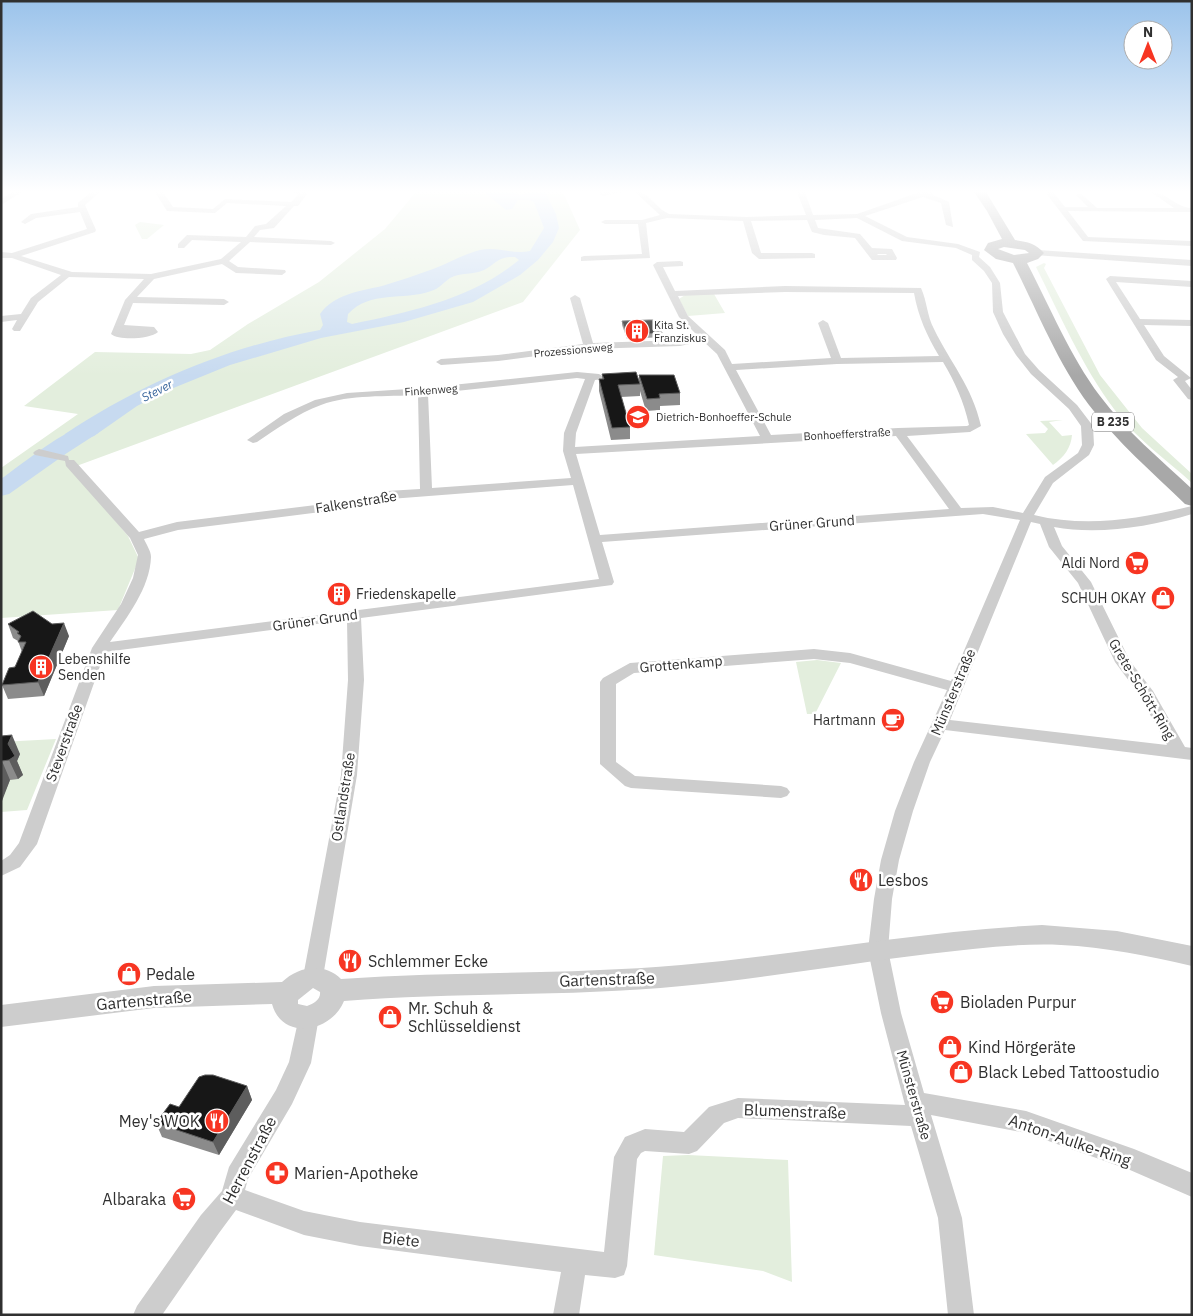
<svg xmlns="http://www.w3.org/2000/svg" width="1193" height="1316" viewBox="0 0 1193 1316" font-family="'IBM Plex Sans',sans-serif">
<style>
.green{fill:#e3eedd}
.water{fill:#c7daf0;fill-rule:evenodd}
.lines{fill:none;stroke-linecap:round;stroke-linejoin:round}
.river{fill:#c7daf0;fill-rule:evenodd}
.minor{fill:#cdcdcd;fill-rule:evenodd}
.tertiary{fill:#cdcdcd;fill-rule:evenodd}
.primary{fill:#a8a8a8;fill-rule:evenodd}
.wall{fill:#8b8b8b}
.shaded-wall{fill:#5d5d5d}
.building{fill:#171717;stroke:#5d5d5d}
.labels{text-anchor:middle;stroke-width:5;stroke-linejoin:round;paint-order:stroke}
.far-poi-label{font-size:11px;fill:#303030;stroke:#fff;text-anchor:start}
.far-street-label{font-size:11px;fill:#303030;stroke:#fff}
.far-water-label{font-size:12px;font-style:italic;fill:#35639b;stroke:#fff}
.shield{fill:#fff;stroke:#6e6e6e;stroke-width:1}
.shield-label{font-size:12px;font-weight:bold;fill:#303030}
.street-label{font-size:14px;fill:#303030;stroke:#fff}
.poi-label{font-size:14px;fill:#303030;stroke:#fff;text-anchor:end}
.near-poi-label{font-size:16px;fill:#303030;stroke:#fff;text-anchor:start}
.near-street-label{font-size:16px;fill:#303030;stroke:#fff}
</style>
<rect width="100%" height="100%" fill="#fff"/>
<path class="green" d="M416 192H563L580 230 523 302 71 468 128 536 139 559 118 610 1 618V468L78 414 24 406 95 352 191 354 210 350 248 324 319 282 385 229Z
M140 222 164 225 147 239H142L135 225Z
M1044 263 1046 264 1044 268 1100 375 1142 428 1192 474V483C1166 459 1135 438 1114 409 1082 366 1060 315 1036 267Z
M714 294 725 313 688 316 679 299 685 295Z
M1063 420 1049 422 1062 436 1072 435C1071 448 1064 457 1053 465L1026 434 1045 433 1048 429 1040 421Z
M817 660 841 663 815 714H807L796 662Z
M56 739 27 810 1 812V742Z
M688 1155 788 1160 792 1282 763 1271 654 1255 663 1156Z"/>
<path class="water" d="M484 192H513L520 195 529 192H545L556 214 559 228 553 242 538 260 520 275 473 302 404 322 321 338 230 365 166 391 137 406 94 436 77 442 67 450 52 447 63 439 65 434C142 383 229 346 320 330L323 325 320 314C334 294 360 291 382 286 399 281 416 275 433 269 449 263 464 254 480 250 497 246 514 255 530 251L544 228 534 202 529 200H518L512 209 506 210ZM515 257 519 260C472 299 410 312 352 324L347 322 348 314C370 290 403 301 431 291 439 289 444 282 450 278 460 272 474 275 484 270 497 263 498 256 515 257Z"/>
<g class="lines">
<path class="river" d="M91 423 98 425 101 429 98 433 67 453 9 494 1 496V479C25 462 63 430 91 423Z"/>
<path class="minor" d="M13 192H22L1 205V199Z
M91 192H100L85 205 96 230 95 232 21 256 72 272 151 274 221 259 241 242 192 240 184 248H178V244L187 235 246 237 255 226 266 224 286 206 227 203 215 213 167 211 155 192H163L173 207 213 209 225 199 291 202 298 195 294 192H305L307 194 298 206H294L274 228 260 230 254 237 331 241 335 243 331 245 250 242 229 261 238 267 285 270 286 272 282 275 236 273 222 264 154 279 137 297 224 299 229 302 224 305 133 303 124 325 154 327 158 332C150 339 119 341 111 334L125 300 144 279 69 277 38 302 20 331H14L12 329 17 320 1 322V316L21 314 31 298 61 275 12 258H1V252L12 253 87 229 80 212 36 218 25 224 21 222 31 214 78 207V203Z
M597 192H622L603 196Z
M635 192H643L662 210 669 214 746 217 806 215 797 192H805L813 215 857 214 920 192H934L931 194 949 202 953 227 946 225 941 203 923 197 865 216 907 237 958 244 980 252 979 257 990 267 1000 283 1003 312 1025 354 1039 370 1077 405 1093 426 1094 445 1089 455 1053 483 1034 515C1087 528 1139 519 1192 506V514C1149 527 1098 535 1054 527L1062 546 1091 582 1130 661 1153 691 1185 747 1192 748V760L945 730 930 762 913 811 899 860 892 899 888 950 901 1013 924 1093 1026 1111 1134 1149 1192 1173V1197L1130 1170 1026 1133 931 1115 962 1218 974 1315H948L938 1218 911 1126 738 1118 724 1123 697 1151 689 1154 645 1151 641 1153 637 1159 627 1266 624 1275 615 1278 585 1275 579 1315H553L561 1272 360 1246 304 1235 236 1210 219 1233 162 1315H133L137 1306 201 1215 222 1191 229 1167 276 1090 289 1062 299 1017 302 1011 309 1008 316 1011 319 1017 311 1063 292 1104 248 1179 245 1190 304 1211 360 1222 604 1252 614 1157 625 1137 645 1129 684 1132 709 1107 738 1098 905 1105 881 1013 868 950 874 899 881 860 895 811 914 762 947 690 850 663 814 659 634 673 616 684V762L635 776 781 786 787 788 790 792 787 796 781 798 631 788 625 786 600 764V682L603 678 630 663 814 649 850 653 951 681 1020 520 983 514 602 542 614 582 612 585 361 618 364 680 357 775 323 977 320 983 313 986 306 983 303 977 341 775 348 680 347 620 105 652 37 844 20 867 1 876V861L10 855 19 843 92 648 121 604 133 578 138 555 130 538 66 466 65 461 35 455 33 453 35 451 39 449 68 456 69 460H74L139 532 177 522 373 498 387 491 420 489 418 395C387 397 350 394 321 405 297 414 278 428 257 442L253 443 247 440 284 414 315 400 347 393 423 388 577 372 599 374 604 377 603 379 595 380 576 433 575 447 760 436 717 354 703 341 680 346 589 349 498 361 441 365 436 362 441 359 498 355 583 344 570 298 575 295 580 298 593 343 680 340 698 336 679 317 653 265 657 262 680 261 683 262V266L663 267 675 291 785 286 921 288C927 301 927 316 934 329 951 364 972 386 981 426L970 432 907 436 961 508 993 507 1023 513 1045 477 1078 453 1082 445 1081 426 1069 409 1031 374 1016 355 1003 334 993 312 992 283 984 271 972 260V255L956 248 902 241 857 218 815 220 818 228 860 234 872 248 892 249 897 258 896 260H872L855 238 824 235 812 232 807 220 751 221 761 253H812L815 254V258L759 259 752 253 743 221 667 218 646 223 650 258 581 261V257L584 256 642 254 638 224H605L601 222 605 220H642L660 215ZM877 254H886L887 255H878ZM785 292 914 293C918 316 927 336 939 356L841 358 828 323 823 320 818 323 831 358 732 364 725 350 688 316 678 296ZM943 362C955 382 964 402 969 425L967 426 898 428 771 435 736 370 837 364ZM577 378 585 379 564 433 563 451 571 478 432 488 428 394ZM896 436 949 509 600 535 576 454ZM573 485 599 579 110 642C127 617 150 588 151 557 151 551 146 544 144 539L178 530 376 505 390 499ZM1031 522 1040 524 1049 547 1078 583 1115 662 1138 693 1167 745 950 720Z
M1045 192H1053L1065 207H1088L1076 195 1080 193 1097 208H1174L1151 192C1167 192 1176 208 1192 208V212L1068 211 1088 237 1192 241V246L1083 241Z
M1037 250 1192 260V266L1034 255 1033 253Z
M1110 276 1192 281V287L1116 282 1140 319 1192 320V326L1144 325 1164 356 1191 378 1185 381 1192 390V400L1188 399 1173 380 1178 377 1156 360 1106 279Z"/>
<path class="tertiary" d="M1042 925 1117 931 1192 946V966C1149 956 1105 947 1061 945 1017 943 972 949 928 954 846 964 765 978 682 986 570 997 456 992 344 1001 331 1033 282 1041 272 1004L154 1008 1 1027V1005L154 986 282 982C299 966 324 962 341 979 454 971 568 975 681 965 802 954 921 931 1042 925ZM313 988 320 992C321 999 314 1004 307 1006L298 1004V1000Z"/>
<path class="primary" d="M974 192H986L1015 240C1028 242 1035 243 1044 253L1038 259 1027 263C1050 307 1070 356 1100 396 1126 431 1160 459 1192 489V506L1185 504C1152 472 1117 442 1089 405 1057 362 1037 310 1013 263L996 259 984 250 988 243 1002 239 987 211ZM1004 247 1025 250 1029 253 1014 255 998 249Z"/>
</g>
<path class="wall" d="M622 321 662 333V337L627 339 622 325Z
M602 374 639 380V375L680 393V405L660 406V410L646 411 640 391V396L621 397 630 427V439L611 440 599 391V379H602Z
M8 624 69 636 44 696 8 699 2 685 15 667 22 652 18 641 13 638Z
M1 736 20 754 17 761 23 775 18 779 10 780 1 801Z
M247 1086 252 1100 219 1155 162 1137 156 1123 179 1107Z"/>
<path class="shaded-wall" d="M64 623 69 636 44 696 38 682Z
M12 735 20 754 17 761 23 775 18 779 9 760 8 744Z
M2 761 10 780 2 801 1 799Z
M247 1086 252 1100 219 1155 213 1142Z"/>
<path class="building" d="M649 320H656L662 333 627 335 622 321Z
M636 372 640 384 618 385 630 427 612 428 599 379H604L602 374Z
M639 375H674L680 393 659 394 660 398 647 399Z
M33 611 52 624 64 623 38 682 2 685 9 668 15 667 26 642H18L21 636 17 633 19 632 8 624Z
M12 735 8 744 15 756 9 760 2 761 1 762V736Z
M205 1075H213L247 1086 213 1142 156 1123 170 1104 179 1107 199 1077Z"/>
<linearGradient id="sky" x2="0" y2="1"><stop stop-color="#9bc3eb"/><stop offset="0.51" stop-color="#fff"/><stop offset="1" stop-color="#fff" stop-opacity="0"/></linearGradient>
<rect width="1193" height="376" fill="url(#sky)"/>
<defs>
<g id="building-disc" transform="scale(1.25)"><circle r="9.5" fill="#f73522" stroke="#fff"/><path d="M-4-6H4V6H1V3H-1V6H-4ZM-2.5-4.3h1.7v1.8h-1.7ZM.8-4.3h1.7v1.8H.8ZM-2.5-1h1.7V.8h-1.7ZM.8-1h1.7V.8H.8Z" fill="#fff"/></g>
<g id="school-disc" transform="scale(1.25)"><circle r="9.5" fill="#f73522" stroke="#fff"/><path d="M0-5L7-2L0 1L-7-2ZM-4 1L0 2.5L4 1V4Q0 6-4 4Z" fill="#fff"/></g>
<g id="supermarket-disc" transform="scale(1.25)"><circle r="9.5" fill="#f73522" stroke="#fff"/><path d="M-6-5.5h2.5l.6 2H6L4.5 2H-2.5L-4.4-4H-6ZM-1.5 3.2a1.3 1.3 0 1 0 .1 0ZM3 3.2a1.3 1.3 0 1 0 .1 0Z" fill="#fff"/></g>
<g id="shop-disc" transform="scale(1.25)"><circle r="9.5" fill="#f73522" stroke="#fff"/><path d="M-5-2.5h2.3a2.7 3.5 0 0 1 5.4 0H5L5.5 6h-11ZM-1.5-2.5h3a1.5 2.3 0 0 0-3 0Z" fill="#fff"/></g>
<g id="cafe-disc" transform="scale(1.25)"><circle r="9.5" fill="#f73522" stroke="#fff"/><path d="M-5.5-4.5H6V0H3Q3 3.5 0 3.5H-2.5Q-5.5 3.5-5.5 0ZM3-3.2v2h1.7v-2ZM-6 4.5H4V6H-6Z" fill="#fff"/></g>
<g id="restaurant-disc" transform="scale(1.25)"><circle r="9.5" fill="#f73522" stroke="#fff"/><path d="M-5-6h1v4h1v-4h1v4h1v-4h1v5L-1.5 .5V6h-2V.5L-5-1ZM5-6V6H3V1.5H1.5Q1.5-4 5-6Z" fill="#fff"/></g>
<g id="pharmacy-disc" transform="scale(1.25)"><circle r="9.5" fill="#f73522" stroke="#fff"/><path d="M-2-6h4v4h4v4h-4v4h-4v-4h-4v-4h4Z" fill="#fff"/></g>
</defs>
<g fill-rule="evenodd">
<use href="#building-disc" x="637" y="331"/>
<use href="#school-disc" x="638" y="417"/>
<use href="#supermarket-disc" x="1137" y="563"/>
<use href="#building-disc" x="339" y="594"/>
<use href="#shop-disc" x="1163" y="598"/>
<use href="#building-disc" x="41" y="667"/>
<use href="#cafe-disc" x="893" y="720"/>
<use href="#restaurant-disc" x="861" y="880"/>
<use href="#restaurant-disc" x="350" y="961"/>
<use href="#shop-disc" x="129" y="974"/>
<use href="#supermarket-disc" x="942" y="1002"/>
<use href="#shop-disc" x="390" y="1017"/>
<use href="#shop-disc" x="950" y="1047"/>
<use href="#shop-disc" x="961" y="1072"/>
<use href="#restaurant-disc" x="217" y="1121"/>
<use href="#pharmacy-disc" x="277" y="1173"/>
<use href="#supermarket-disc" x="184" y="1199"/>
</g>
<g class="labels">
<g class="far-poi-label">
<text x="654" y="329">Kita St.<tspan x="654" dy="13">Franziskus</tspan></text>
<text x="656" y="421">Dietrich-Bonhoeffer-Schule</text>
</g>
<g class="far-street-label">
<text transform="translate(573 350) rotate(-5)" y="4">Prozessionsweg</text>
<text transform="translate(431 390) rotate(-4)" y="4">Finkenweg</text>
<text transform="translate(847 434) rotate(-3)" y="4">Bonhoefferstraße</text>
</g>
<g class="far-water-label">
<text transform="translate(157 391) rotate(-27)" y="4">Stever</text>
</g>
<rect class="shield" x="1092" y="412.5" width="42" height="19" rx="4"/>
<g class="shield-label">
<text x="1113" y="426">B 235</text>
</g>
<g class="street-label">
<text transform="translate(356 502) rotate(-9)" y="5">Falkenstraße</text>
<text transform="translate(812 523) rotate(-4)" y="5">Grüner Grund</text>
<text transform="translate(315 620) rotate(-8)" y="5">Grüner Grund</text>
<text transform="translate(681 664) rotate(-5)" y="5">Grottenkamp</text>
<text transform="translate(1142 689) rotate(59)" y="5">Grete-Schött-Ring</text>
<text transform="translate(953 692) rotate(-67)" y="5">Münsterstraße</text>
<text transform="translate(64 743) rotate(-70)" y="5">Steverstraße</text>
<text transform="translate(343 797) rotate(-81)" y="5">Ostlandstraße</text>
<text transform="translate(914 1095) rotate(74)" y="5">Münsterstraße</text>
</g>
<g class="poi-label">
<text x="1120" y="568">Aldi Nord</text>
<text x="356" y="599" text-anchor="start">Friedenskapelle</text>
<text x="1146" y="603">SCHUH OKAY</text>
<text x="58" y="664" text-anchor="start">Lebenshilfe<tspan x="58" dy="16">Senden</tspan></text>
<text x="876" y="725">Hartmann</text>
</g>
<g class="near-poi-label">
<text x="878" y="886">Lesbos</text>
<text x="368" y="967">Schlemmer Ecke</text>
<text x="146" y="980">Pedale</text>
<text x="960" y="1008">Bioladen Purpur</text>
<text x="408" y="1014">Mr. Schuh &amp;<tspan x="408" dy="18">Schlüsseldienst</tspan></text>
<text x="968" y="1053">Kind Hörgeräte</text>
<text x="978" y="1078">Black Lebed Tattoostudio</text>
<text x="200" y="1127" text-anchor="end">Mey's WOK</text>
<text x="294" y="1179">Marien-Apotheke</text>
<text x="166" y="1205" text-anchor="end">Albaraka</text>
</g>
<g class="near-street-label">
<text transform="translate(607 979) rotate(-2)" y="6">Gartenstraße</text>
<text transform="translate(144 1000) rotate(-5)" y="6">Gartenstraße</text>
<text transform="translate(795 1111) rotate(2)" y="6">Blumenstraße</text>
<text transform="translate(1070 1140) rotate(19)" y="6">Anton-Aulke-Ring</text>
<text transform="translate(249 1160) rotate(-62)" y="6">Herrenstraße</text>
<text transform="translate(401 1239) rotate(6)" y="6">Biete</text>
</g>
</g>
<rect width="1193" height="1316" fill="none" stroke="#303030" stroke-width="5"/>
<g transform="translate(1148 45)"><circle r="24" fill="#ffffff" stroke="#acacac"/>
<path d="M0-4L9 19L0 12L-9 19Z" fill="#f73522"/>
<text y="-8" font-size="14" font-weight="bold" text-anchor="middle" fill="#303030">N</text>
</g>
</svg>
